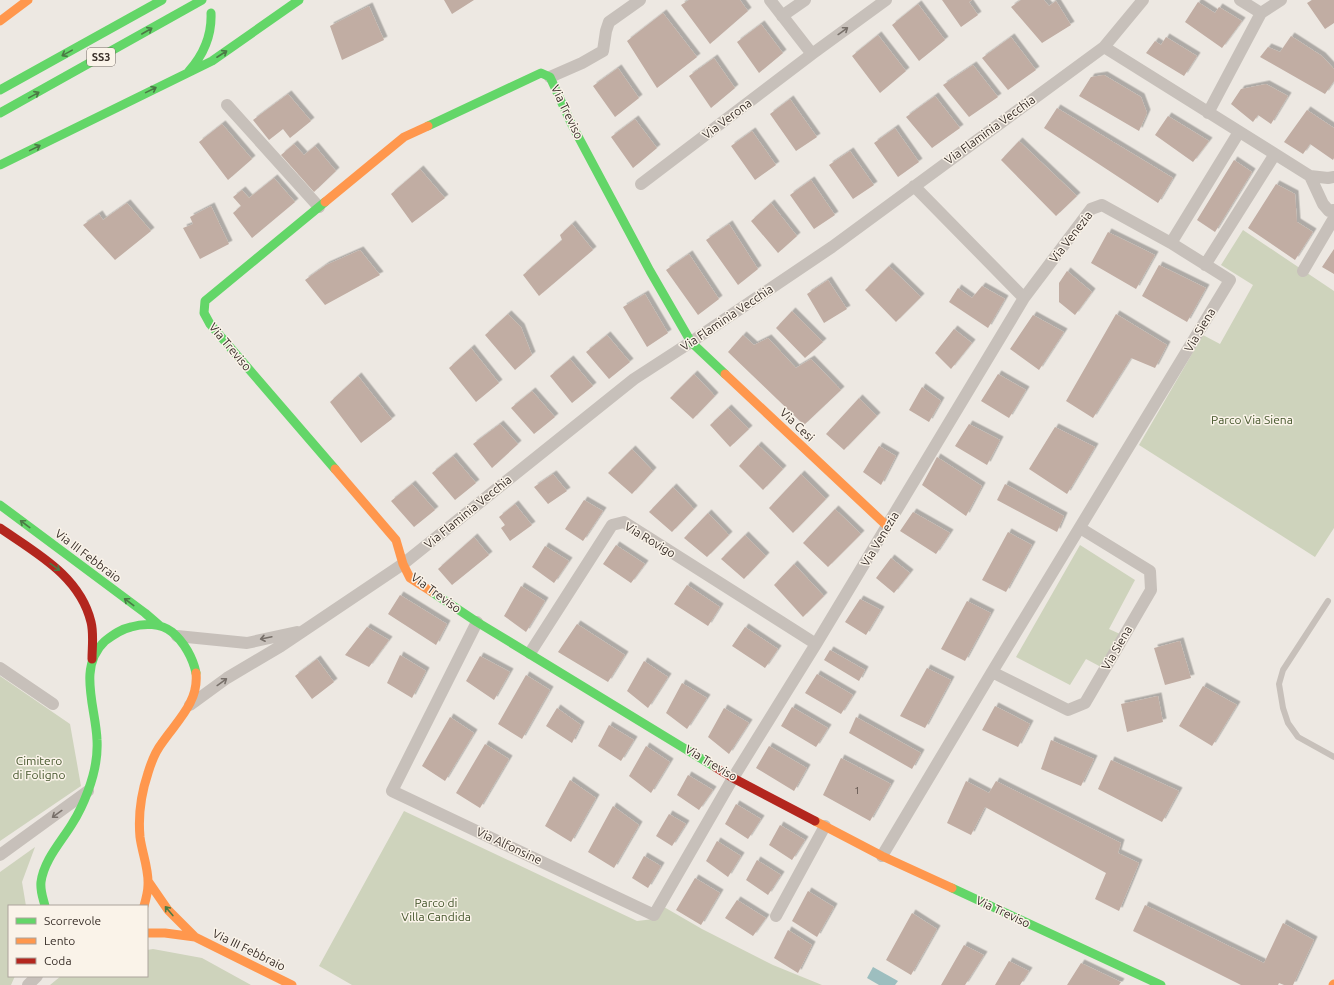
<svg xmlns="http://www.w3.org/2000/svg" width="1334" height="985" viewBox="0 0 1334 985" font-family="Ubuntu,sans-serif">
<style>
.green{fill:#ced3bc}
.water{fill:#9dbebf}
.building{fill:#c1ada3;filter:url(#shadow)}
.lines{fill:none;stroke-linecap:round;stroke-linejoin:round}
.lane{stroke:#c7c0ba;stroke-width:6}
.street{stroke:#c7c0ba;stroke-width:12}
.fast{stroke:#63d668;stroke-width:9}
.slow{stroke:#ff974d;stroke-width:9}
.jam{stroke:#b3261e;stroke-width:9}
.oneway{stroke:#4b7a45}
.oneway2{stroke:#78706a}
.labels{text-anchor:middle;stroke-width:3;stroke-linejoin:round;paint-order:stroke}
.number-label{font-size:10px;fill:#5a4e47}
.shield{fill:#faf3e9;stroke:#726962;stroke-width:1}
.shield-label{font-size:11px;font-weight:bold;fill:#382e28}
.street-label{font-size:12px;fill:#382e28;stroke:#faf3e9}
.park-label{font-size:12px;fill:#45562c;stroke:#faf3e9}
</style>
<defs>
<filter id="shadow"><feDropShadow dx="3.5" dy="-3.5" stdDeviation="0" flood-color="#0004"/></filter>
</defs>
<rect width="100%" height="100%" fill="#ede8e2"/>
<path class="green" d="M1243 230 1334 291V528L1315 557 1139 445 1203 335 1220 344 1253 285 1221 265Z
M1080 545 1135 580 1109 629 1120 634 1101 667 1086 659 1070 685 1016 657Z
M0 676 70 724 81 786 0 841Z
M404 811 637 921 654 919 664 907 702 929 773 965 822 985H352L319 966Z
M35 847 22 882 26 906H9V976H15L11 985H0V872Z
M153 949 202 958 251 985H50L61 976H147V950Z"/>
<path class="water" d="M873 967 898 981 895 985H879L867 978Z"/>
<path class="building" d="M444 0H474L452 14Z
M689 0H740L748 11 710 44 681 5Z
M942 0H972L969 2 978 15 961 27Z
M1021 0H1044L1049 6 1056 1 1071 25 1042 43 1011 7Z
M1312 0H1334V23L1325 29 1307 3Z
M1198 2 1215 13 1219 7 1242 21 1222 48 1185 22Z
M918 4 945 40 919 61 892 25Z
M369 6 384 40 342 60 330 26Z
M663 13 697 57 657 88 627 41Z
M761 24 783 53 759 73 737 42Z
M878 35 906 71 880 93 852 56Z
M1291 36 1322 56 1334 69V81L1325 94 1260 57 1268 47 1280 52Z
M1011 37 1036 70 1008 90 982 58Z
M1166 37 1197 56 1184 76 1146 53 1155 41 1161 45Z
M714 58 735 88 711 108 689 76Z
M973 65 998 97 969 117 943 85Z
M618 68 639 98 615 117 593 86Z
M1104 75 1141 97 1147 113 1139 131 1079 96 1091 77Z
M1266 84 1288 96 1271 124 1258 115 1253 122 1231 104 1241 89Z
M288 94 311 121 290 138 283 129 269 140 253 120Z
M935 96 960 128 932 148 906 117Z
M790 99 817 137 796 151 770 114Z
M1057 108 1173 178 1158 203 1044 128Z
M1307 110 1334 128V158L1333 160 1310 144 1303 154 1284 142Z
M1168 116 1209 141 1193 162 1155 135Z
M635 119 657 148 633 168 611 137Z
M222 124 252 159 228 180 199 142Z
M895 128 919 162 898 177 874 143Z
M752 131 776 165 755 180 731 146Z
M1019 141 1077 196 1056 216 1001 160Z
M294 144 304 155 315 146 336 171 314 192 281 155Z
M850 151 874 185 853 199 829 165Z
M1234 160 1252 172 1215 232 1197 220Z
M420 169 445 198 412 223 391 194Z
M274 178 295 202 252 238 233 213 241 206 233 197 242 190 249 198Z
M811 180 835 215 814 229 790 195Z
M1276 184 1295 194 1297 222 1313 232 1295 260 1248 228Z
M127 203 151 231 115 260 83 225 99 214 103 220Z
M771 203 797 236 778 253 751 221Z
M211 206 229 244 200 259 183 228 193 224 190 217Z
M572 224 593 250 539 296 523 275 562 240 560 235Z
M729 224 758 269 738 285 706 240Z
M1108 232 1155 255 1136 289 1091 263Z
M1334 249V274L1322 267Z
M360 250 380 275 325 305 305 280 326 265Z
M689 254 719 299 698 315 666 270Z
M1159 265 1206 288 1187 322 1142 296Z
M889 266 921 297 896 322 865 290Z
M1067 271 1092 292 1075 315 1059 302V283Z
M828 280 847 309 824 323 807 294Z
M982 286 1005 299 988 328 949 302 958 288 972 298Z
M645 294 668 333 647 347 623 307Z
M792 311 823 342 805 358 776 328Z
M508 314 521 327 532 355 515 370 485 335Z
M1116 314 1167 345 1155 368 1131 358 1093 418 1066 401Z
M1033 315 1064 332 1039 370 1010 349Z
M954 329 972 343 951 369 935 353Z
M607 335 630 362 609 379 586 352Z
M743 335 754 345 768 338 796 368 811 359 841 390 804 425 728 352Z
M471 348 499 383 476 402 449 368Z
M570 359 593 386 572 403 550 376Z
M694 374 715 396 693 419 670 398Z
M998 374 1026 390 1009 418 981 401Z
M358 376 392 419 361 443 330 402Z
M922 387 941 401 929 422 909 410Z
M532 391 555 417 534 434 511 408Z
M859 398 877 416 844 450 826 434Z
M728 408 749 429 730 447 710 425Z
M500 424 518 444 492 468 473 444Z
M969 424 1000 440 987 465 955 446Z
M1055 427 1095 447 1067 494 1029 469Z
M758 445 783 469 763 490 739 466Z
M879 446 896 456 881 485 863 472Z
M632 449 653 471 632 494 608 473Z
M453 456 476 483 455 500 432 473Z
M937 457 982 486 966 516 922 485Z
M553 474 567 491 548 504 534 487Z
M801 474 826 499 793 533 769 508Z
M412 484 435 510 414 527 391 501Z
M1005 484 1064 516 1057 532 997 500Z
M673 487 694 509 672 532 649 512Z
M584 500 603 511 583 541 565 529Z
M515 504 532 525 510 541 501 528 505 525 499 517Z
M835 509 861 534 828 567 803 543Z
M913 512 950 533 936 554 900 531Z
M708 513 729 535 707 557 684 538Z
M1008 532 1032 545 1006 592 982 580Z
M745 535 766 556 744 579 721 559Z
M474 537 489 555 452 585 438 569Z
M616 545 645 564 631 583 603 564Z
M545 546 569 561 554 583 532 567Z
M891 558 910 573 894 593 876 578Z
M794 564 824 596 803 617 774 585Z
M687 585 720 607 708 626 674 604Z
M521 586 545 601 526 632 504 616Z
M400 595 447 624 436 645 388 614Z
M860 599 881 610 866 635 845 622Z
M967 601 991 613 965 661 941 649Z
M577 624 625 655 608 682 558 652Z
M367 627 389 640 369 667 345 655Z
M745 627 778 649 765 668 732 646Z
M1180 641 1191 678 1165 685 1154 648Z
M830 650 865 670 859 681 824 660Z
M400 655 426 671 412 698 387 683Z
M480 656 510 672 494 700 466 681Z
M317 659 334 682 312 699 295 676Z
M644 661 668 677 648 708 627 691Z
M927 668 951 680 925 728 900 716Z
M817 674 853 695 841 714 805 693Z
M526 675 550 690 522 739 498 724Z
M682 683 707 698 687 729 666 713Z
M1203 686 1237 705 1212 746 1179 726Z
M1158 696 1163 722 1127 732 1121 704Z
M995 706 1030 724 1018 747 982 730Z
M792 707 828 728 816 747 781 726Z
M557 708 581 725 572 743 546 726Z
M724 708 749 723 729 754 708 737Z
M450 717 474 733 445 781 422 766Z
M856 717 921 753 912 769 849 733Z
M609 725 634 740 621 761 598 746Z
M1051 740 1094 759 1081 786 1041 769Z
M485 744 509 759 480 808 456 793Z
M646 746 670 762 651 793 629 776Z
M769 746 807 768 794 791 756 768Z
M841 758 891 784 870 821 823 795Z
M1111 760 1179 791 1162 822 1098 789Z
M688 775 713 790 699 810 677 795Z
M570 780 596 798 571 842 545 826Z
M966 781 989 793 996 781 1121 843 1118 853 1139 863 1119 911 1095 899 1106 873 985 807 971 835 947 823Z
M736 804 761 819 748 839 725 824Z
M613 806 639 825 614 868 588 852Z
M669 814 686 824 672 846 656 836Z
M780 825 805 840 792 860 769 845Z
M717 841 741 856 728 877 706 861Z
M644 856 661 866 648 888 632 878Z
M757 860 781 875 768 895 746 880Z
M695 878 720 893 701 925 676 910Z
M808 891 834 907 817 937 792 921Z
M737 900 766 918 753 936 725 918Z
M1145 905 1264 963 1283 923 1314 940 1293 985H1284L1279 983 1278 985H1241L1133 931Z
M912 913 937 929 911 975 886 960Z
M788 930 812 945 798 973 774 958Z
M964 945 984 955 965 985H941Z
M1009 961 1029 971 1020 985H995Z
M1081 963 1121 982 1119 985H1067Z"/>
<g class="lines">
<path class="lane" d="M1328 601 1283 670 1279 684 1283 708 1288 723 1298 737 1334 757"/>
<path class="street" d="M1240 0 1261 13 1281 0
M782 16 805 0
M1104 47 1310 176 1328 178 1334 177
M812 54 886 0
M550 77 582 63 603 51 606 31 609 22 640 0
M227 105 319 207
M1208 113 1261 13
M1310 176 1323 204 1329 211 1334 210
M641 184 812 54 770 0
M914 186 1024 298
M1171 243 1239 132
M1205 265 1275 154
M1303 271 1334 218
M477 622 392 791 654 915 733 778 816 644 1024 298 1091 209 1102 205 1171 243 1230 280 992 672 882 856
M177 636 247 643 297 632
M530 653 612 525 624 522 816 644
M0 668 53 704
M992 672 1068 710 1085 703 1151 590 1150 571 1080 528
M190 705 227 678 281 646 403 564 634 379 691 342 832 247 1104 47 1143 0
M0 855 88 791
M776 916 825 826
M28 985 37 976"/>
<path class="fast" d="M189 71C204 54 212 36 211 13
M0 90 162 0
M0 113 202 0
M428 126 541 73 550 77 572 125 650 271 691 342 725 374
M0 165 212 61 299 0
M325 202 205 301 204 313 210 324 335 469
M0 505 145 613 160 626
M432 592 477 622 715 767
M952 888 1161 985
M45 906C43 898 40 891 41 882 44 860 61 842 72 824 79 813 84 802 88 791 94 775 98 757 97 740 96 708 77 667 105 641 113 635 121 629 131 627 144 623 161 623 172 632 184 642 193 658 196 673"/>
<path class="slow" d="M0 21 28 0
M325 202 404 137 428 126
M725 374 887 526
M335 469 396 540 403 564 410 578 432 592
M815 821 882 856 952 888
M148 881 168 910 195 937 292 985
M144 906C146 899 148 892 148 885 149 869 142 853 140 837 138 815 141 794 148 773 151 763 155 752 162 743 177 721 199 702 196 673
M147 933H165L195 937
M1333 985 1334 984"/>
<path class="jam" d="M0 528C36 553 80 576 91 622 94 634 92 647 92 659
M715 767 733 778 815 821"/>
</g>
<defs><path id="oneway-shaft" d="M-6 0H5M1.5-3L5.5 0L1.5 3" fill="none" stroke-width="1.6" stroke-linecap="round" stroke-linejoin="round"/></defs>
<g class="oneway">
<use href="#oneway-shaft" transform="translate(147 31) rotate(-30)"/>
<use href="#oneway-shaft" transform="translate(67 53) rotate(151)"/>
<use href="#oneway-shaft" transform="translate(222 54) rotate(-33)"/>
<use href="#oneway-shaft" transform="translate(151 90) rotate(-26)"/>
<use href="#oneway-shaft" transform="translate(34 95) rotate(-29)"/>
<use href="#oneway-shaft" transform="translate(35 148) rotate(-26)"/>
<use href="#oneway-shaft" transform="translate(25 524) rotate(-143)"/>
<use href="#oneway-shaft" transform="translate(55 567) rotate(36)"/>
<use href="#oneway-shaft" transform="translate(129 602) rotate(-143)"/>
<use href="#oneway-shaft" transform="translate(169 911) rotate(-130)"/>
</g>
<g class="oneway2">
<use href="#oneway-shaft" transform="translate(843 31) rotate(-36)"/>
<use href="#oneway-shaft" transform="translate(266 638) rotate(168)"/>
<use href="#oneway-shaft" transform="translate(222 682) rotate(-36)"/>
<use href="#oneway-shaft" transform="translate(57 814) rotate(144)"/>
</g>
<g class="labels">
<g class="number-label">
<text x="857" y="794">1</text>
</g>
<rect class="shield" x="87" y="48" width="28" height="18" rx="3"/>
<g class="shield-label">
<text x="101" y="61">SS3</text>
</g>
<g class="street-label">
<text transform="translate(567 112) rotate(64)" y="4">Via Treviso</text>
<text transform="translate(727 119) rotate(-37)" y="4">Via Verona</text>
<text transform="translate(990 130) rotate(-36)" y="4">Via Flaminia Vecchia</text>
<text transform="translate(1071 237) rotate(-52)" y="4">Via Venezia</text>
<text transform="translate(727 318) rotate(-34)" y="4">Via Flaminia Vecchia</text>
<text transform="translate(1200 330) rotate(-59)" y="4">Via Siena</text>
<text transform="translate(230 347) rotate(50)" y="4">Via Treviso</text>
<text transform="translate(797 425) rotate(43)" y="4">Via Cesi</text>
<text transform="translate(468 512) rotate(-39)" y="4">Via Flaminia Vecchia</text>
<text transform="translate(880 539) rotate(-59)" y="4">Via Venezia</text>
<text transform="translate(650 540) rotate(31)" y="4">Via Rovigo</text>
<text transform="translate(88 556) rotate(37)" y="4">Via III Febbraio</text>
<text transform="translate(436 593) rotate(36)" y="4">Via Treviso</text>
<text transform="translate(1117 648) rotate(-60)" y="4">Via Siena</text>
<text transform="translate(711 763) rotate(31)" y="4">Via Treviso</text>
<text transform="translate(509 846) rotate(25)" y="4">Via Alfonsine</text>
<text transform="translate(1003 912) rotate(25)" y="4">Via Treviso</text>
<text transform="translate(249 950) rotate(26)" y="4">Via III Febbraio</text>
</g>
<g class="park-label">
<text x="1252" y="424">Parco Via Siena</text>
<text x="39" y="765">Cimitero<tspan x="39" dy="14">di Foligno</tspan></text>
<text x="436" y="907">Parco di<tspan x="436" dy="14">Villa Candida</tspan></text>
</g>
</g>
<rect x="8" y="905" width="140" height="72" fill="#faf3e9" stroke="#aca49c"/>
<rect x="16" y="918" width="20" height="6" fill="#63d668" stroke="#aca49c"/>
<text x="44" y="925" font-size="12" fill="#382e28">Scorrevole</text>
<rect x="16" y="938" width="20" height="6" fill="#ff974d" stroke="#aca49c"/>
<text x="44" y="945" font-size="12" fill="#382e28">Lento</text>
<rect x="16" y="958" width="20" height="6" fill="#b3261e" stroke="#aca49c"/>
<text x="44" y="965" font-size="12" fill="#382e28">Coda</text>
</svg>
